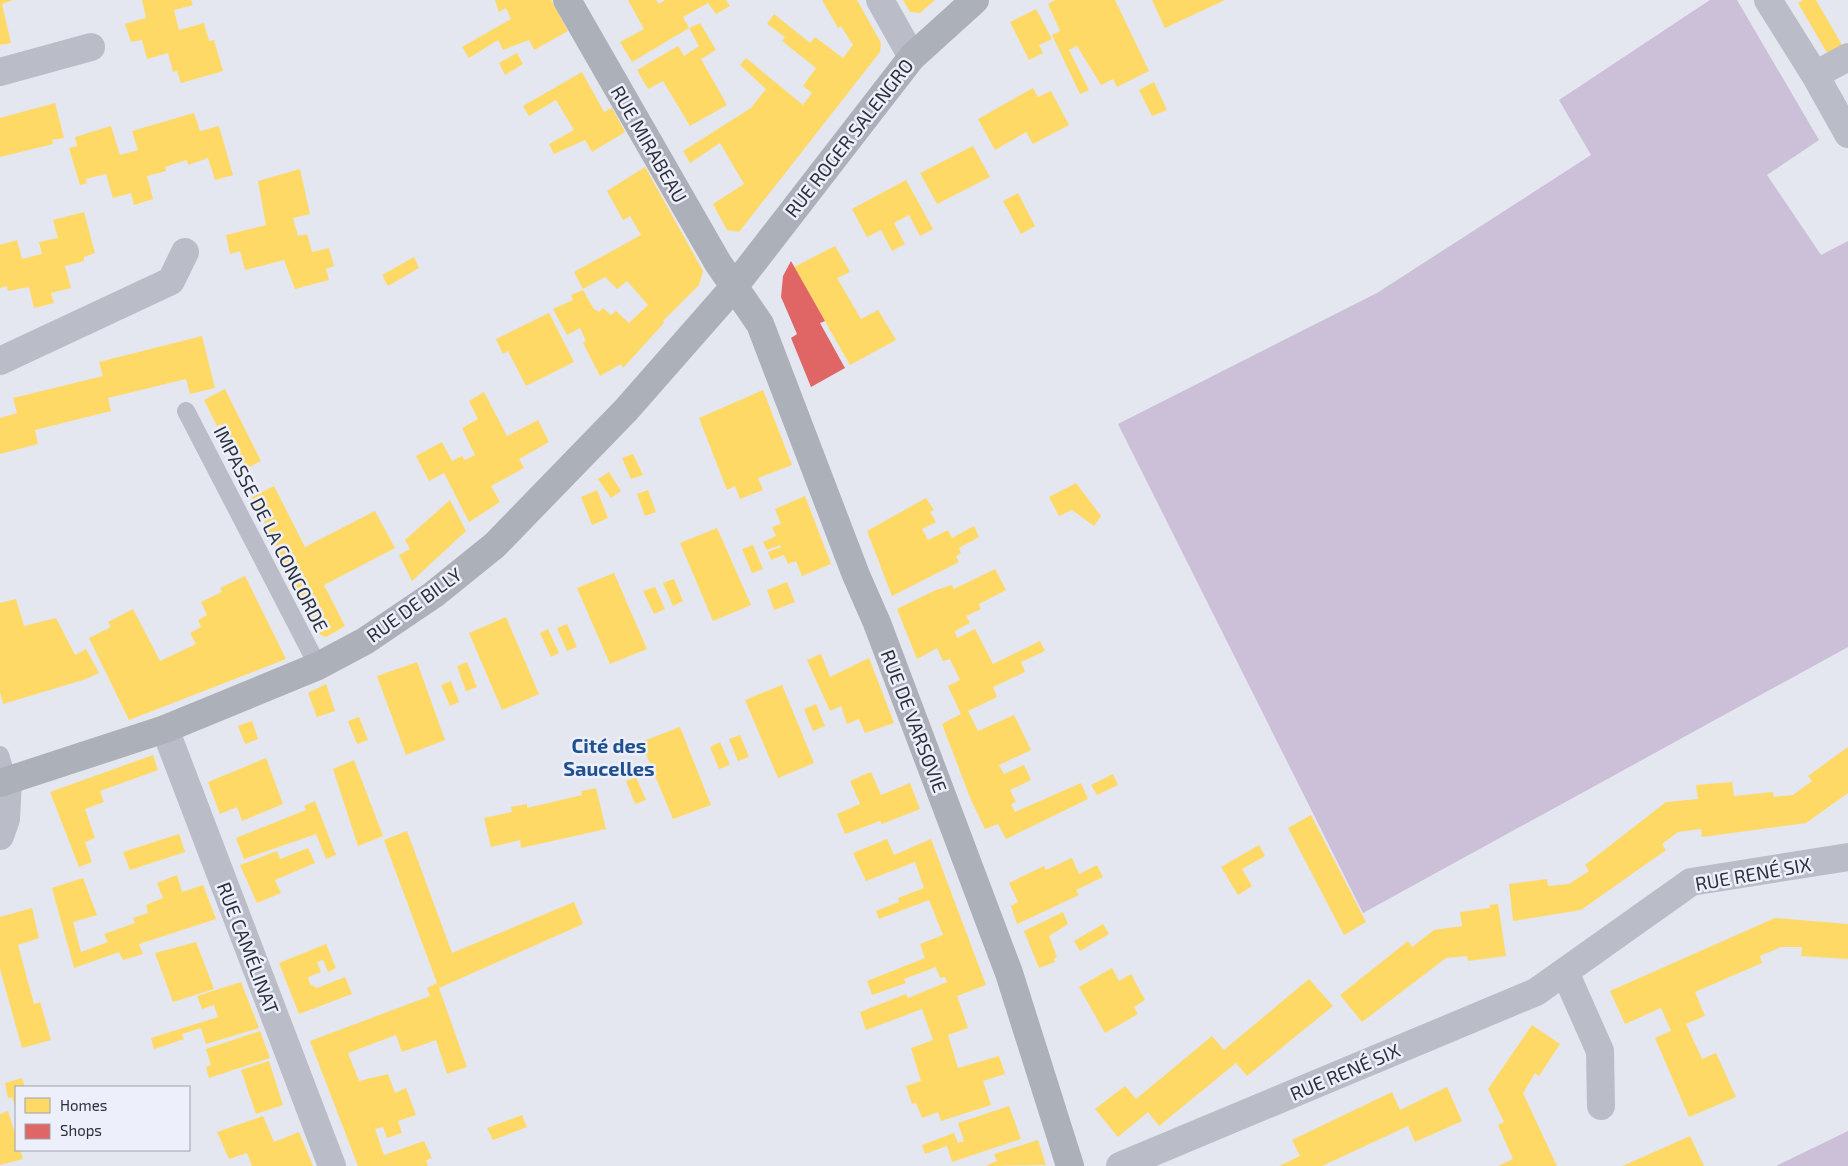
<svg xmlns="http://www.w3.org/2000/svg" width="1848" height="1166" viewBox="0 0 1848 1166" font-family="'Exo 2',sans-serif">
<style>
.green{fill:#ccbfd8}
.homes{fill:#ffd966}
.shops{fill:#e06666}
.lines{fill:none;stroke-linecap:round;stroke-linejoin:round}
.lane{stroke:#babdc7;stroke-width:18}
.street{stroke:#babdc7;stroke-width:28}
.secondary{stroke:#acb0b9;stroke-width:28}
.labels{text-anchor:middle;stroke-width:5;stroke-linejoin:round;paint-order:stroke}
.street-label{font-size:19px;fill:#2a313b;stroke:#edeffb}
.neighbourhood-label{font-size:20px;font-weight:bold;fill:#1f518f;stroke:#edeffb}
</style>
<rect width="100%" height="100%" fill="#e4e6f0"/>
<path class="green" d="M1710 0H1737L1819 140 1767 175 1821 255 1848 241V647L1363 913 1118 424 1377 293 1591 155 1559 100Z
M1848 1131V1166H1776Z"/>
<path class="homes" d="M0 0H13L2 4 11 43 0 45Z
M142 0H191L193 5 174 10 179 30 204 23 209 41 214 40 223 71 181 83 177 71 173 72 168 53 147 59 142 40 131 42 125 24 146 18Z
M495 0H551L568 31 534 50 529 40 503 50 498 40 469 58 462 47 511 19 506 8 499 12Z
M628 0H656L659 4 665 0H726L730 6 716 14 708 3 683 17 689 28 632 62 620 42 644 29Z
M822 0H857L881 43 880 52 739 232 727 230 713 204 744 184 720 143 690 163 683 151 751 108 766 89 740 65 746 58 803 105 812 93 803 86 816 68 782 41 785 37 767 24 774 14 810 43 815 37 843 58 853 45 841 26 838 28Z
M903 0H935L920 13 910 12Z
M1055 0H1115L1149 71 1117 87 1113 79 1101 85 1077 46 1069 50 1089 90 1080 94 1052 35 1060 31 1048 4Z
M1152 0H1225L1165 28Z
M1803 0H1816L1845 50 1830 58 1798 3Z
M1036 9 1052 39 1039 45 1043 53 1029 60 1010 22Z
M700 23 716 50 701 59 727 105 690 126 663 81 648 89 637 70 678 46 684 56 699 46 689 28Z
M517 53 523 64 505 75 499 63Z
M582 72 604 112 612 108 625 132 592 152 585 140 554 154 549 144 574 130 556 100 529 116 523 106Z
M1154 82 1167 110 1152 116 1139 90Z
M1033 88 1038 97 1051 91 1069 125 1033 144 1026 132 995 150 978 119Z
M55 103 64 138 52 140 53 144 0 157V118Z
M194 113 200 131 219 126 233 175 215 180 208 158 188 165 187 160 177 163 165 167 166 171 147 176 153 199 134 205 131 193 113 198 106 174 86 179 87 183 80 185 69 148 77 146 75 137 111 126 120 155 138 150 132 131Z
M973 146 990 177 937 204 920 173Z
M645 167 703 271 699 285 663 321 664 323 623 368 621 364 600 376 583 343 586 341 580 328 567 335 553 309 573 300 571 295 583 290 593 308 599 312 603 308 611 315 616 311 629 323 648 305 627 281 617 289 605 277 583 289 574 272 641 235 630 216 623 220 607 191Z
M300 169 310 214 293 218 298 236 307 234 312 252 329 248 334 266 326 269 329 280 295 289 284 260 245 270 240 251 230 254 226 235 266 225 258 181Z
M906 180 933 229 920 236 909 215 894 223 905 244 892 251 881 230 867 237 852 209Z
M1018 193 1035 226 1021 234 1003 201Z
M84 212 95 253 84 257V261L65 266 71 288 51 293 54 303 34 308 29 287 8 291 7 286 0 288V245L17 240 22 259 42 254 39 242 58 238 53 220Z
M835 246 850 272 837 278 861 319 878 310 896 340 850 365 794 267Z
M414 257 419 268 388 286 382 275Z
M549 313 574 362 526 386 508 351 503 354 496 339Z
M202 336 215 388 190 394 186 379 108 398 111 411 35 430 38 444 0 454V418L17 413 13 398 103 376 99 362Z
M225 389 261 461 239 472 220 424 217 426 204 400Z
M763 390 792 465 758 478 763 490 740 499 735 486 727 490 699 418Z
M484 392 507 436 538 420 549 442 519 459 524 468 491 486 500 502 469 522 444 473 429 481 416 456 442 442 452 461 462 456 465 460 475 455 462 428 478 419 469 401Z
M633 454 643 475 631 479 622 458Z
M609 472 621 491 611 498 598 479Z
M1076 483 1101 516 1094 526 1072 510 1059 516 1049 497Z
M274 486 305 547 375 511 395 548 324 585 345 626 326 637 319 634 252 497Z
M597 490 608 518 592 525 581 497Z
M648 490 656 512 645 516 637 494Z
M805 496 831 564 802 576 796 561 788 564 784 555 771 560 768 552 781 547 780 545 767 550 763 542 776 536 772 527 781 524 775 509Z
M926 498 934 510 930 512 936 522 922 529 928 540 948 530 952 538 974 526 979 537 959 548 961 553 956 556 959 562 892 596 867 531Z
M450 500 466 531 412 581 399 555 410 549 405 540Z
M717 528 751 605 713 621 680 543Z
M753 545 763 569 752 573 742 549Z
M995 569 1006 590 979 604 981 609 966 616 970 623 955 631 957 638 975 629 993 664 1040 641 1045 651 1021 662 1025 672 993 687 997 697 968 711 978 731 1014 715 1031 750 999 765 1004 774 1024 765 1031 780 1010 790 1016 802 1011 804 1015 812 1081 783 1088 799 1006 839 998 824 985 829 971 800 942 724 961 714 948 686 960 680 950 659 943 661 937 648 917 659 897 609 936 590 952 585 954 589Z
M614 573 647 649 610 664 577 588Z
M245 576 286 659 129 720 89 638 111 627 108 622 133 609 160 661 196 644 190 633 201 627 198 620 207 615 201 602 222 592 220 588Z
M674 579 683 601 673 606 663 583Z
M787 582 795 602 774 610 767 590Z
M655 587 665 609 654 614 643 591Z
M16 599 24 626 56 618 75 655 86 649 99 673 86 679 3 704 0 692V603Z
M506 617 539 694 502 710 469 633Z
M567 624 577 647 567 651 557 628Z
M548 629 559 653 551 657 540 633Z
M821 654 830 677 869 658 894 723 865 733 859 719 847 724 841 706 830 711 807 660Z
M417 662 445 740 406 755 377 676Z
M467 662 477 687 466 691 457 666Z
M451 681 459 702 450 706 441 685Z
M326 684 335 711 317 717 308 693Z
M782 685 814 763 778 778 745 700Z
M816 704 825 726 813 731 804 709Z
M359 717 368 740 357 744 348 721Z
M252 721 258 739 245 744 238 726Z
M680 727 711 805 673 819 641 742Z
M740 735 749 757 738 761 729 739Z
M720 742 730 765 719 769 710 747Z
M1848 747V793L1806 823 1702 837 1701 829 1678 832 1662 844 1666 850 1581 910 1513 921 1509 884 1547 879 1548 886 1569 884 1589 871 1585 865 1666 802 1698 799 1696 785 1732 782 1734 796 1773 792 1774 797 1793 795 1812 781 1808 776Z
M153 755 158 770 100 791 104 802 85 809 95 838 85 842 92 862 79 867 50 792Z
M266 758 283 804 242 821 237 807 220 814 208 782Z
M354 760 383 836 358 846 333 769Z
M871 772 881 795 910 783 920 809 882 824 880 821 845 834 837 814 860 804 850 781Z
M1113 774 1118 785 1097 795 1091 785Z
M636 777 646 800 635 804 626 781Z
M596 788 606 829 521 848 520 840 491 847 484 818 512 812 511 807 527 804V808L582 795 581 791Z
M315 801 336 855 326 859 316 834 244 859 236 838 306 810 304 806Z
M1311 815 1366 922 1344 935 1288 828Z
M407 831 452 953 574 902 583 924 439 988 467 1067 447 1074 436 1040 402 1052 396 1035 348 1053 359 1081 388 1074 395 1093 406 1088 416 1115 398 1121 402 1133 387 1138 383 1127 375 1129 384 1155 424 1141 432 1158 426 1160 428 1166H358L310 1041 430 996 427 988 437 983 384 840Z
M179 834 185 852 130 870 123 852Z
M887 839 894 855 931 839 986 985 957 996 968 1028 948 1035 958 1068 999 1056 1005 1074 983 1081 991 1105 941 1121 938 1112 922 1118 916 1103 912 1104 906 1086 921 1081 911 1048 933 1040 922 1009 866 1030 860 1012 906 994 908 998 947 982 945 977 940 978 936 967 904 979 906 983 872 995 867 981 925 958 920 944 943 935 929 900 879 919 876 911 899 902 898 898 924 888 915 862 866 881 853 853Z
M1259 845 1265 856 1242 869 1252 886 1238 895 1221 867Z
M308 848 315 863 275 880 281 893 257 903 240 865 277 851 280 859Z
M1072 858 1079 874 1097 865 1103 877 1076 890 1079 895 1017 924 1011 906 1018 902 1009 883 1044 866 1046 870Z
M177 875 182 892 203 885 216 919 139 944 143 954 123 960 119 952 74 968 52 888 83 878 97 915 73 922 81 952 108 942 104 934 135 923 133 918 148 913 146 905 163 898 157 883Z
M1498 904 1506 956 1468 961 1467 956 1446 958 1362 1022 1340 995 1408 941 1412 947 1434 930 1462 926 1460 912 1490 908 1489 905Z
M32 908 39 938 18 945 34 1004 40 1002 51 1040 22 1048 0 969V917Z
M1063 912 1068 924 1049 936 1057 957 1054 959 1055 962 1039 968 1024 931Z
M1775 918 1848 924V959L1801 956 1802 947H1781L1760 956 1762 963 1695 992 1705 1016 1686 1024 1702 1059 1716 1053 1736 1097 1689 1117 1655 1038 1671 1031 1661 1008 1625 1024 1610 991Z
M1103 924 1109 934 1080 951 1074 941Z
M196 942 214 989 173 1002 155 953Z
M326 944 336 968 328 972 323 960 317 962 321 972 308 977 310 984 317 988 345 977 352 994 299 1014 279 963Z
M1112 968 1119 981 1131 974 1145 1000 1134 1007 1138 1014 1105 1033 1079 987Z
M1309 979 1333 1006 1247 1076 1236 1063 1159 1126 1148 1112 1118 1137 1095 1109 1125 1086 1136 1099 1212 1036 1224 1050Z
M241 982 259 1028 206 1044 201 1028 182 1034 184 1039 154 1049 151 1038 218 1017 214 1005 202 1009 197 996Z
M1532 1025 1560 1044 1539 1076 1535 1073 1523 1093 1557 1166H1498L1513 1159 1498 1125 1504 1122 1488 1089Z
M260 1031 270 1058 209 1078 206 1067 211 1065 206 1049Z
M269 1061 283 1105 256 1114 241 1070Z
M22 1078 25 1087H16V1109L12 1097 8 1098 5 1083Z
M1447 1087 1462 1121 1415 1142 1408 1126 1322 1166H1279L1300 1156 1292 1140 1392 1092 1400 1110Z
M1009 1106 1021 1139 952 1162 947 1146 925 1154 922 1145 954 1133 958 1143 964 1141 958 1123Z
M8 1111 16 1137V1150H20L23 1159 0 1165V1114Z
M522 1115 527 1127 493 1140 487 1128Z
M263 1116 274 1142 299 1132 313 1166H252L247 1153 229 1159 217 1132Z
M1690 1136 1704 1166H1622L1643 1157Z
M1038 1140 1046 1165 985 1166 997 1161 994 1154Z"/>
<path class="shops" d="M791 261 825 321 820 323 845 368 811 387 791 338 797 334 781 297 783 276Z"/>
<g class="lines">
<path class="lane" d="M186 411 318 666
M0 755 8 781"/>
<path class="street" d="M880 0 912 57
M1768 0 1815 75 1848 134
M0 72 91 47
M1815 75 1848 57
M0 361 171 281 185 252
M165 729 332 1166
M0 836 6 819 8 781
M1565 972 1600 1051 1601 1106
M1120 1166 1536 992 1691 882 1848 857"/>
<path class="secondary" d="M567 0 718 263 760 324 856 575 877 623 1009 973 1070 1166
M0 783 165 729 318 666 365 641 433 595 495 545 626 410 734 287 912 57 975 0"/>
</g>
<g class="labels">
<g class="street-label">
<text transform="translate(849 138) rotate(-52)" y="7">RUE ROGER SALENGRO</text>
<text transform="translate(649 144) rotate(60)" y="7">RUE MIRABEAU</text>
<text transform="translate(271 529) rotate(63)" y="7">IMPASSE DE LA CONCORDE</text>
<text transform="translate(414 605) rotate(-36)" y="7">RUE DE BILLY</text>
<text transform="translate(914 721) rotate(69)" y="7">RUE DE VARSOVIE</text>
<text transform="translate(1753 874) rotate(-10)" y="7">RUE RENÉ SIX</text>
<text transform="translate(248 948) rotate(69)" y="7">RUE CAMÉLINAT</text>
<text transform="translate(1345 1072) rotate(-23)" y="7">RUE RENÉ SIX</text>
</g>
<g class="neighbourhood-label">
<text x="609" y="753">Cité des<tspan x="609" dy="23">Saucelles</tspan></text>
</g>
</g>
<rect x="15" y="1086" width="175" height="65" fill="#edeffb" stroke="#9fa3ae"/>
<rect x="25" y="1098" width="25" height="15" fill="#ffd966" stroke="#9fa3ae"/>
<text x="60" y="1111" font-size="15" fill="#2a313b">Homes</text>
<rect x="25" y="1124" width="25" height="15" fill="#e06666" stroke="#9fa3ae"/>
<text x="60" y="1136" font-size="15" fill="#2a313b">Shops</text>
</svg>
